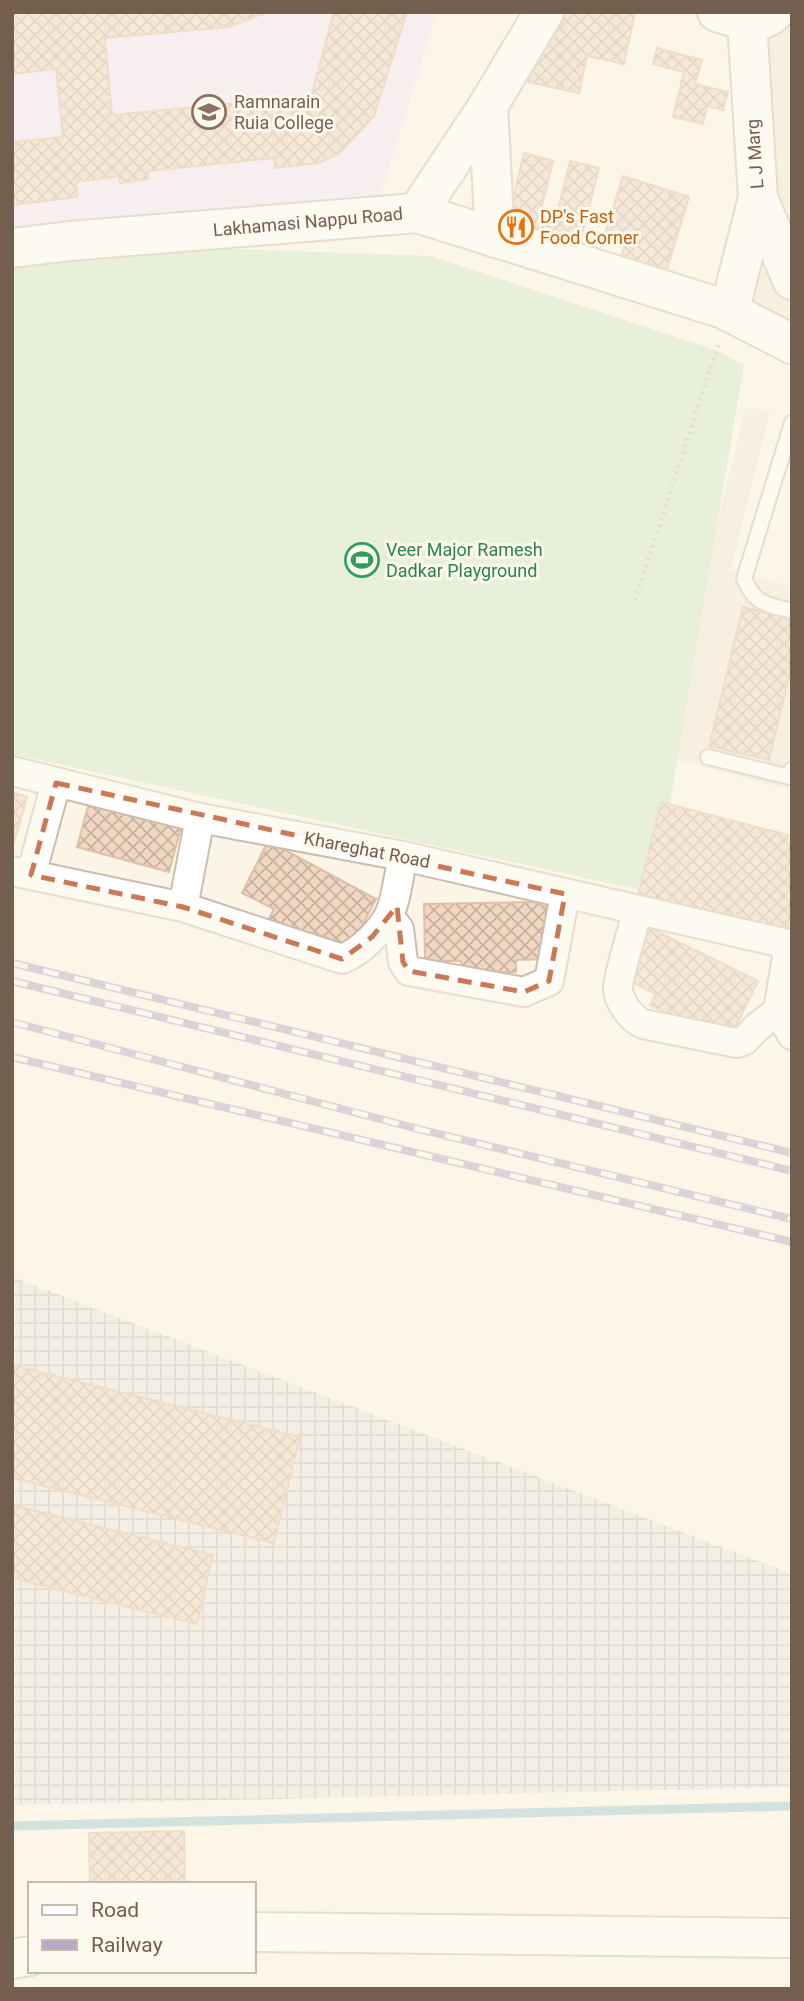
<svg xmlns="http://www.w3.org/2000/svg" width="804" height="2001" viewBox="0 0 804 2001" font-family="Roboto,sans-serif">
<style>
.residential{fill:#f2e8d7}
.industrial{fill:url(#industrial-grid)}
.education{fill:#f2e5f8}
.garden{fill:#d2e8c7}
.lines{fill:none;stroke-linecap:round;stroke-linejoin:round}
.stream{stroke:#a4cad5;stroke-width:9}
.building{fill:url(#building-cross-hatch);stroke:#e0bfa3;stroke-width:2}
.lane-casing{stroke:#ccbeaf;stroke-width:18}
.street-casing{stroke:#ccbeaf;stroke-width:32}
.secondary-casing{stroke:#cfbeac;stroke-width:42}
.path{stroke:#d4baa4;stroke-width:4.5;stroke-dasharray:2 5;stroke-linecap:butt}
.lane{stroke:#fff;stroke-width:14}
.street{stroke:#fff;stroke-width:28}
.secondary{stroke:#fff;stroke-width:38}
.rail-casing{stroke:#b9a7c5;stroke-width:8}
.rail{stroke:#fef9ee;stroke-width:5;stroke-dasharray:16;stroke-linecap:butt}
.marked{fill:none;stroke:#cc7855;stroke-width:5;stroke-dasharray:14 9;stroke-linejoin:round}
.labels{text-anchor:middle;stroke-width:6;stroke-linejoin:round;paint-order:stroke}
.education-label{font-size:18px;fill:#785e54;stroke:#fef9ee;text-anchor:start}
.street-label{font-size:18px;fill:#745e4e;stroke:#fef9ee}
.food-label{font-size:18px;fill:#c56008;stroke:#fef9ee;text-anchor:start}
.leisure-label{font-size:18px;fill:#27864d;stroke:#fef9ee;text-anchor:start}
</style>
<defs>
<pattern id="industrial-grid" width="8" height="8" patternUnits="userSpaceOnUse" patternTransform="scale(1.75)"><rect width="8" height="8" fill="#ece7e1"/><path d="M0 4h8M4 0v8" fill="none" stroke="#c4beb9"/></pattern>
<pattern id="building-cross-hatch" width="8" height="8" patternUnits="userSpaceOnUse" patternTransform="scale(1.75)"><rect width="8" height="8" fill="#efd7c1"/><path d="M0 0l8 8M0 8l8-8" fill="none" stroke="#c6b29f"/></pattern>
</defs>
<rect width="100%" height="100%" fill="#fbf5e8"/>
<path class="residential" d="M792 12V345L724 309 758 198 747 22Z
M746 407 770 412 731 569 792 587V790L659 755Z"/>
<path class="industrial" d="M12 1277 792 1574V1787L12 1805Z"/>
<path class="education" d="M12 12H437L375 213 12 237Z"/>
<path class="garden" d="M69 243 431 256 716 350 744 365 655 893 12 754V249Z"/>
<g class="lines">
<path class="stream" d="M12 1826 792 1806"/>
</g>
<path class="building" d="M12 12H267L229 27 105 38 112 115 311 96 334 12H407L374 116 340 153 319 163 275 168 274 158 148 171V179L120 183 119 176 76 182 77 197 12 205V142L63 137 56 69 12 74Z
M564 12H635L624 64 587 56 579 93 528 82 542 18 562 23Z
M657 48 702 60 695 84 728 92 723 110 707 106 703 124 673 117 684 72 653 64Z
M524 153 553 161 541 210 557 214 570 161 599 168 578 250 505 232Z
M623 176 689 197 662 285 617 271 626 241 605 234Z
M743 607 792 619V664L769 760 709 746Z
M12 792 27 797 14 843 12 842Z
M91 795 183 820 169 872 77 847Z
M661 802 792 836V921L788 938 637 899Z
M268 841 376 899 350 950 322 935 316 946 268 920 274 909 242 893Z
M546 902 547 959 516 960V972L462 973 461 961H425L424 904Z
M648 927 758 981 733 1032 705 1019 699 1029 650 1005 656 994 624 978Z
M12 1365 300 1437 274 1543 12 1478Z
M12 1505 213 1555 197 1624 12 1578Z
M184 1831 185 1884H90L89 1833Z"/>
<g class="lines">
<g class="lane-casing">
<path id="lane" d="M792 423 744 579C756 605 766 604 792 611
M708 757 790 777 792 769"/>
</g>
<g class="street-casing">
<path id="street" d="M12 771 200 818
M12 871 183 907 200 818 403 856 792 945
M31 875 56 783
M183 907 342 959C360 952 378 934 388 917 396 903 399 873 403 856
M638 910C634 925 617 979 618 990 620 1004 631 1018 643 1024L737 1043 745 1040 756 1028 778 1011 789 945
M389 916 399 929 403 962 409 971 524 992 549 981 565 894
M778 1011 792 1035"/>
</g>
<g class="secondary-casing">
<path id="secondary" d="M717 12C735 18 758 28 774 12
M488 106 495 238
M758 198 792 280
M417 213 488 106 544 12
M12 248 70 241 417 213 724 309 792 344
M729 312 758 198 747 22
M254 1932 792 1938
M12 1959 30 1956"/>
</g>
<path class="path" d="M635 600 719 342"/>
<use href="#lane" class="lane"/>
<use href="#street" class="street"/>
<use href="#secondary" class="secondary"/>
<g class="rail-casing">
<path id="rail" d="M12 963 792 1153
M12 981 792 1171
M12 1022 418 1129 792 1219
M12 1057 792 1242"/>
</g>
<use href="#rail" class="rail"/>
</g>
<path d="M0 0H804V2001H0ZM56 783 565 894 549 981 524 992 409 971 403 962 397 906 372 937 342 959 183 907 31 875Z" fill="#fbf5e8" fill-opacity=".55" fill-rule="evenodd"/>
<path class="marked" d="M56 783 565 894 549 981 524 992 409 971 403 962 397 906 372 937 342 959 183 907 31 875Z"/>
<defs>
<g id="university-ring" transform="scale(1.75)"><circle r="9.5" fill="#fef9ee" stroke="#8d6e63" stroke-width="1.5"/><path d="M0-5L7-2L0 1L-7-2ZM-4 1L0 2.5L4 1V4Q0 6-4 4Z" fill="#8d6e63"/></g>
<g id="restaurant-ring" transform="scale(1.75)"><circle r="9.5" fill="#fef9ee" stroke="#e8710a" stroke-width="1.5"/><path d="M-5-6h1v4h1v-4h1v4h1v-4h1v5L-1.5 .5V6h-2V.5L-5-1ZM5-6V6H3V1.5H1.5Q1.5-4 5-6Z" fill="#e8710a"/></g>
<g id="stadium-ring" transform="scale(1.75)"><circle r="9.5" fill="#fef9ee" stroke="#2e9e5b" stroke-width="1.5"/><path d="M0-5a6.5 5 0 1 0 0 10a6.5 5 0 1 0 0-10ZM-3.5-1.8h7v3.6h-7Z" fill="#2e9e5b"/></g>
</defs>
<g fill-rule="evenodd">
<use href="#university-ring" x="209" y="112"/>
<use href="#restaurant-ring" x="516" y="227"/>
<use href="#stadium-ring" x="362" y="560"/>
</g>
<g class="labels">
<g class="education-label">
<text x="234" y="108">Ramnarain<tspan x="234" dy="21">Ruia College</tspan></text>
</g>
<g class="street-label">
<text transform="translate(755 154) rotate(-94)" y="6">L J Marg</text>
<text transform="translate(308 222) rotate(-5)" y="6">Lakhamasi Nappu Road</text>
<text transform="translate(367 850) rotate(11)" y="6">Khareghat Road</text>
</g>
<g class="food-label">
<text x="540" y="223">DP's Fast<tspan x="540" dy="21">Food Corner</tspan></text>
</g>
<g class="leisure-label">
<text x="386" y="556">Veer Major Ramesh<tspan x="386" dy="21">Dadkar Playground</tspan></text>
</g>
</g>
<rect width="804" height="2001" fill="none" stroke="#745e4e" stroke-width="28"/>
<rect x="28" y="1882" width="228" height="91" fill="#fef9ee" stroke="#c7bbae" stroke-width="2"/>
<rect x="42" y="1905" width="35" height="10" fill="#ffffff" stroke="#c7bbae" stroke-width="2"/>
<text x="91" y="1917" font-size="21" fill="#745e4e">Road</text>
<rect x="42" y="1940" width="35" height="10" fill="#b9a7c5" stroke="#c7bbae" stroke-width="2"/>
<text x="91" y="1952" font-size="21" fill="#745e4e">Railway</text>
</svg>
